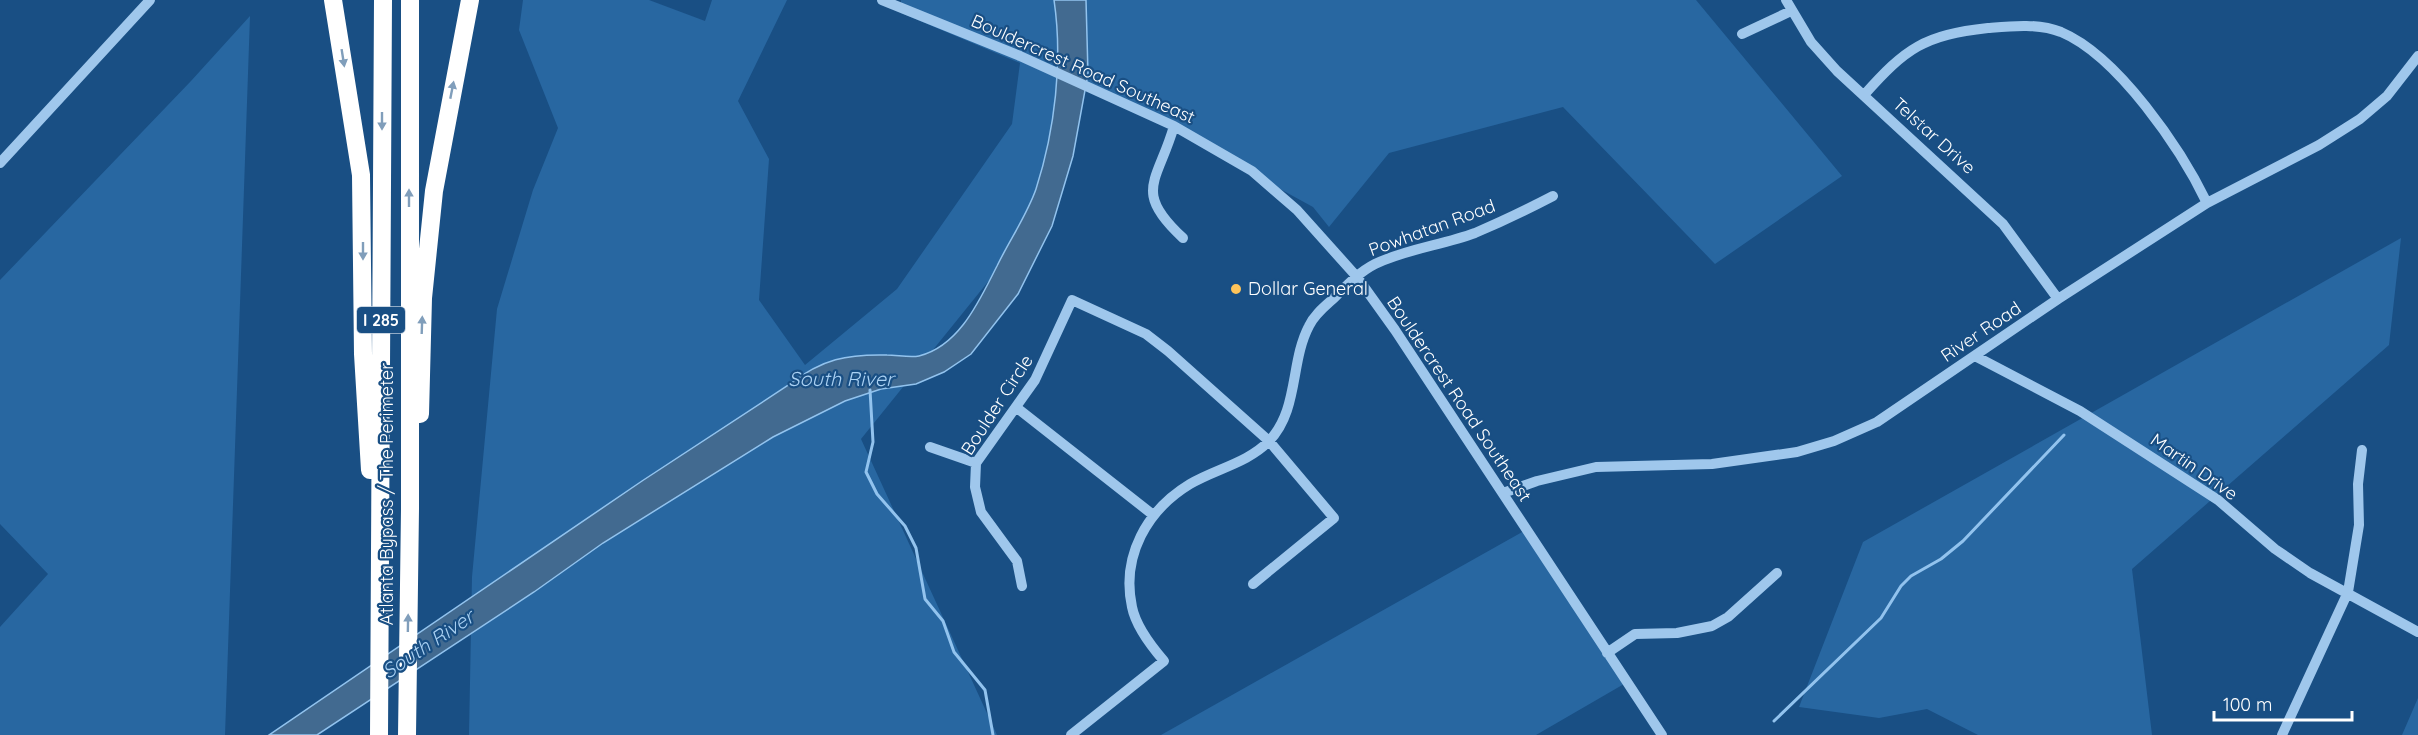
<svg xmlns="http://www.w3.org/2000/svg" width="2418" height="735" viewBox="0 0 2418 735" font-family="Quicksand,sans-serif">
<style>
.green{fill:#2867a1}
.water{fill:#426a90;stroke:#92c3ee;stroke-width:1.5}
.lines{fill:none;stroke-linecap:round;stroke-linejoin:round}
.stream{stroke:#92c3ee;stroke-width:3}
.minor{stroke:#9fc7ec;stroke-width:10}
.highway{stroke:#fff;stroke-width:18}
.oneway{fill:#809ebb}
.poi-dot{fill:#fec45a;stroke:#194f84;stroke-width:2}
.labels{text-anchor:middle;stroke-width:4.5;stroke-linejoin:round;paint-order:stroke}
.shield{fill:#194f84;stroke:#bacada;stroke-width:1.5}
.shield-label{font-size:16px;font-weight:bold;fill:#fff}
.street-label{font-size:18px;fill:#fff;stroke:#194f84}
.poi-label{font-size:18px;fill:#fff;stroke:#194f84;text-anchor:start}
.water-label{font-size:20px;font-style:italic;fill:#aad1f3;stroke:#194f84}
</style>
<rect width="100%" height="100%" fill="#194f84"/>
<path class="green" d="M523 0H649L705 21 712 0H787L738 101 769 159 759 300 805 365 897 289 1012 124 1020 63 901 13V0H1696L1842 176 1715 264 1563 107 1389 153 1329 227 1313 207 1086 83 1054 200 861 439 997 735H469L472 577 497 309 533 190 558 128 519 30Z
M250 16 225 735H0V627L48 574 0 524V280L191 81Z
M2401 238 2389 345 2132 569 2152 735H1978L1927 709 1879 718 1799 707 1863 542Z
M1524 531 1624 684 1536 735H1161Z
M2418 698V735H2402Z"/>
<path class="water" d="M1054 0H1086L1088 74 1073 156 1052 226 1018 294 971 354 944 372 916 384 881 389 845 401 773 437 603 543 534 592 317 735H269L642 481 790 384C822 359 847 354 887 355 897 355 910 358 919 356 960 346 980 299 997 266 1009 241 1027 215 1036 189 1055 130 1063 61 1054 0Z"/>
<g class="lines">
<path class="stream" d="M870 390 873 442 866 472 877 494 905 526 916 548 925 599 943 621 954 652 985 690 993 735
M1774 721 1881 618 1901 586 1911 576 1941 559 1963 541 2064 435"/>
<path class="minor" d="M882 0 1020 56 1174 126 1252 171 1297 210 1357 277 1395 330 1662 735
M1786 0 1811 42 1837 71 2003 224 2058 299
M1742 34 1791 11
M1864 95C1906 48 1924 35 1988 28 2011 26 2038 23 2061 32 2118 56 2181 149 2207 203
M1174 126C1158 182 1132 191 1183 238
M0 163 150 0
M1975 356 2080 411 2218 500 2275 549 2310 573 2418 632
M1017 408 1152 514
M930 447 976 463
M1503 493 1537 481 1596 467 1712 464 1797 452 1834 441 1877 422 2058 299 2207 203 2319 145 2360 119 2387 96 2418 56
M1022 586 1017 561 981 512 975 487 976 463 1035 380 1072 300 1146 334 1168 351 1269 441 1334 518 1253 584
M1607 653 1635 634 1677 633 1712 626 1728 617 1777 573
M1071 735 1164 661C1151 646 1136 627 1132 607 1121 556 1147 510 1190 484 1215 469 1248 463 1269 441 1299 410 1290 362 1309 326 1314 315 1324 307 1333 299 1345 287 1359 272 1375 264 1406 249 1443 245 1475 233 1501 222 1528 209 1553 196
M2282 735 2348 592 2359 525 2358 484 2362 450"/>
<path class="highway" d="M333 0 361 175 363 354 370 470
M420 414 423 298 434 191 470 0
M379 735 383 0
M407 735 410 509V0"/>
</g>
<defs><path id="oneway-solid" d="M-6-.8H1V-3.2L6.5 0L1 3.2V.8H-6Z" transform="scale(1.5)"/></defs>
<g class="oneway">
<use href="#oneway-solid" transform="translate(343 58) rotate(81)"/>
<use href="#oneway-solid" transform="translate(452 90) rotate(-79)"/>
<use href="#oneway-solid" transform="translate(382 121) rotate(90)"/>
<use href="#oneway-solid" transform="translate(409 198) rotate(-90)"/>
<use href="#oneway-solid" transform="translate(363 251) rotate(90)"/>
<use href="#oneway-solid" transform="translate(422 325) rotate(-88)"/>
<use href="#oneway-solid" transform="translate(408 623) rotate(-89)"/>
</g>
<circle class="poi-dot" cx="1236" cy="289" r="6"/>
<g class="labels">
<rect class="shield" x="357" y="307" width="48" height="26" rx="4.5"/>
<g class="shield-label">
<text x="381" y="326">I 285</text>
</g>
<g class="street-label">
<text transform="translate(1083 69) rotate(24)" y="6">Bouldercrest Road Southeast</text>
<text transform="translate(1934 136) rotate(42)" y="6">Telstar Drive</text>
<text transform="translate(1432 228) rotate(-20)" y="6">Powhatan Road</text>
<text transform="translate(1981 332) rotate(-34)" y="6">River Road</text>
<text transform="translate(1459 399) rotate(56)" y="6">Bouldercrest Road Southeast</text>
<text transform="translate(997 405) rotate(-57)" y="6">Boulder Circle</text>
<text transform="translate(2194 467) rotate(35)" y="6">Martin Drive</text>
<text transform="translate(387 494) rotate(-90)" y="6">Atlanta Bypass / The Perimeter</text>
</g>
<g class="poi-label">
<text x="1248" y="295">Dollar General</text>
</g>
<g class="water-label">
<text x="841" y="386">South River</text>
<text transform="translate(428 644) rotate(-34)" y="7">South River</text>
</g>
</g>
<path d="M2214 711v9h138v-9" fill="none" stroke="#ffffff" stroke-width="3"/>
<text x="2223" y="711" font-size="18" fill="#ffffff" stroke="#194f84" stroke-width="4.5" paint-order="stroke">100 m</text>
</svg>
